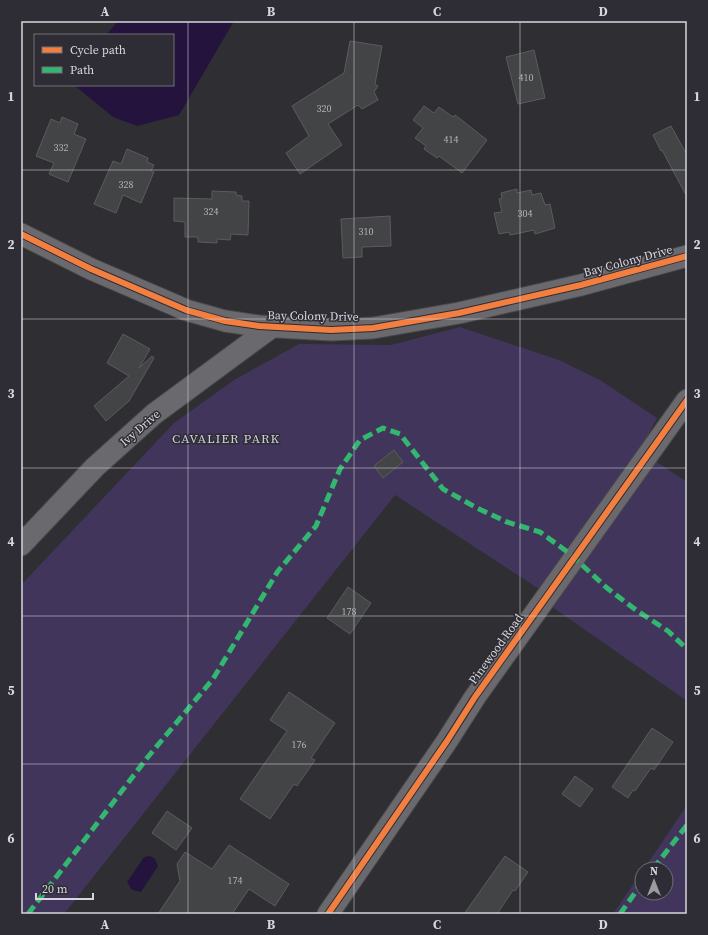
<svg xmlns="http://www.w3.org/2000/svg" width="708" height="935" viewBox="0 0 708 935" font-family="'Source Serif 4',serif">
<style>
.green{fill:#42355c}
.water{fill:#24143d}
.building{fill:#424445;stroke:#5a5c5d}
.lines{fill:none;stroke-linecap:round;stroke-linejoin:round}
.minor-casing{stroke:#4a494c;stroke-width:23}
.minor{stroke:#6a696d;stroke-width:21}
.quiet{stroke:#33b770;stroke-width:5;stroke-dasharray:10 5;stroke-linecap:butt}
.cycleway-casing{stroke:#2e2c34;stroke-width:8}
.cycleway{stroke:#f27e40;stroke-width:6}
.grid{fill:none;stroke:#d7d6db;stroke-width:1;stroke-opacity:0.55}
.labels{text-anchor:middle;stroke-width:3;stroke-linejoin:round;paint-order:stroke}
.number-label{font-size:10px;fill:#b2b2b6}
.street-label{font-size:12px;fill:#d7d6db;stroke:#2e2c34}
.neighbourhood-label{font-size:13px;letter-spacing:1px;fill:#cfcdd7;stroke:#2e2c34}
.neatline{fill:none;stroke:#d7d6db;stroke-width:1.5}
.grid-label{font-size:13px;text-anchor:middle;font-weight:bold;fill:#d7d6db}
</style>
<rect width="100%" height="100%" fill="#2f2e32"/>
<path class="green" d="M460 327 559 360 600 380 657 418 640 451 687 482V701L538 597 542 591 395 495 64 914H21V585L174 423 234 380 299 344 391 345Z
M687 805V914H613L642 871V893H666V869H644Z"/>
<path class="water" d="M118 21H234L179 115 137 126 113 117 74 85H173V35H106Z
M150 856 155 859 158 866 141 892 132 890 127 882 144 857Z"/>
<path class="building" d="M350 41 382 46 375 84 378 86 374 92 378 100 362 109 358 105 328 124 342 145 300 174 286 153 309 136 292 106 344 73Z
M534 50 545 98 518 104 506 57Z
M424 106 434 113 439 107 453 117 455 115 487 140 462 173 439 156 437 158 424 149 426 146 415 138 423 128 413 120Z
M62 117 78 124 74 134 86 139 68 182 49 174 54 163 36 156 51 119 60 123Z
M671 126 687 155V197L662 150 661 151 653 135Z
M127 149 148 158 147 162 154 165 151 171 154 172 141 203 123 195 116 213 94 204 113 161 121 164Z
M517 189V193L531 190 532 195 541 193 545 205 550 204 555 228 535 234 534 230 510 235 509 232 499 234 494 213 502 212 499 199 502 198 501 193Z
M212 191 236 192V195L242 196V201H249L248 235 231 234 230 240 217 239V243L198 242V237H185V222L174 221V198L212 199Z
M390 216 391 246 362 247V257L343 258 341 219Z
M123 334 150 349 139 368 152 356 154 358 129 401 106 421 94 406 129 376 107 363Z
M394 450 403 462 383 478 374 466Z
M348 587 371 603 350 634 327 618Z
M289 692 335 723 311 758 315 760 297 786 294 784 270 819 240 799 287 731 270 720Z
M652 728 673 742 654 770 651 768 635 791 633 790 628 798 612 787Z
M575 776 593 789 580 807 562 794Z
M167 811 192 828 176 850 152 833Z
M229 845 289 884 275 906 249 889 232 914H158L180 881 177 864 185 852 212 869Z
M505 856 528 872 515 891 513 890 497 914H464Z"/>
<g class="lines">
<g class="minor-casing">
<path id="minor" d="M21 234 91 269 186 310 225 321 259 326 331 330 373 328 459 313 581 285 687 256
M21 545 95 467 154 414 272 327
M328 914 447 741 475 697 687 400"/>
</g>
<use href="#minor" class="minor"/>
<path class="quiet" d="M653 869 687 825
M28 914 147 758 213 679 278 571 316 526 340 469 360 440 383 428 400 434 443 489 477 508 507 522 540 532 569 553 607 588 636 610 668 631 687 649
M620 914 642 883"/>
<g class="cycleway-casing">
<path id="cycleway" d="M21 234 91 269 186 310 225 321 259 326 331 330 373 328 459 313 581 285 687 256
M328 914 447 741 475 697 687 400"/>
</g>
<use href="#cycleway" class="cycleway"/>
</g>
<path class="grid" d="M188 21V914M354 21V914M520 21V914M21 170H687M21 319H687M21 468H687M21 616H687M21 764H687"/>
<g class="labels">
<g class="number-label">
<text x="526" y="81">410</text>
<text x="324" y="112">320</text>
<text x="451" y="143">414</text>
<text x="61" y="151">332</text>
<text x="126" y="188">328</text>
<text x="211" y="215">324</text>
<text x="525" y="217">304</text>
<text x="366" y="235">310</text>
<text x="349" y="615">178</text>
<text x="299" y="748">176</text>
<text x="235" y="884">174</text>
</g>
<g class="street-label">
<text transform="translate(628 261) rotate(-15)" y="4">Bay Colony Drive</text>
<text transform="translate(313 316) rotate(1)" y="4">Bay Colony Drive</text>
<text transform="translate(140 428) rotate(-41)" y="4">Ivy Drive</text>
<text transform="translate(496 649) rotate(-54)" y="4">Pinewood Road</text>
</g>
<g class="neighbourhood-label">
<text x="226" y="443">CAVALIER PARK</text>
</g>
</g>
<rect width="708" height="935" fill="none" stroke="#2e2c34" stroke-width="44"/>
<rect x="34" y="34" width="140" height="52" fill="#2e2c34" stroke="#727077"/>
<rect x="42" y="47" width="20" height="6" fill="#f27e40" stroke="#727077"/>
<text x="70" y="54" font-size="12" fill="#d7d6db">Cycle path</text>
<rect x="42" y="67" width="20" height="6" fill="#33b770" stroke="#727077"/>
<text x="70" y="74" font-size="12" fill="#d7d6db">Path</text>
<g transform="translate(654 881)"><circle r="19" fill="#2e2c34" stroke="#727077"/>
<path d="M0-3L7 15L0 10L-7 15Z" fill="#9c9ba0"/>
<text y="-6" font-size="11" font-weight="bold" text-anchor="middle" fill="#d7d6db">N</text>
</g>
<path d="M36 893v6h57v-6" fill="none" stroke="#d7d6db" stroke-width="2"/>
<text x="42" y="893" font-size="12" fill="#d7d6db" stroke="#2e2c34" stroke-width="3" paint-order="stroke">20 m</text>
<rect x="22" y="22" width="664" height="891" class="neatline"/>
<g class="grid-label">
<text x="105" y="16">A</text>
<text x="271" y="16">B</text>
<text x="437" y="16">C</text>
<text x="603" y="16">D</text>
<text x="11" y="101">1</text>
<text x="697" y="101">1</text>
<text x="11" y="249">2</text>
<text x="697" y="249">2</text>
<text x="11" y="398">3</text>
<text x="697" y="398">3</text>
<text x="11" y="546">4</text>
<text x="697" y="546">4</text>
<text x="11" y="695">5</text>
<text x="697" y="695">5</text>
<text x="11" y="843">6</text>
<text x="697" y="843">6</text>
<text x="105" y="929">A</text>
<text x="271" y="929">B</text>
<text x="437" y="929">C</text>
<text x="603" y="929">D</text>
</g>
</svg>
